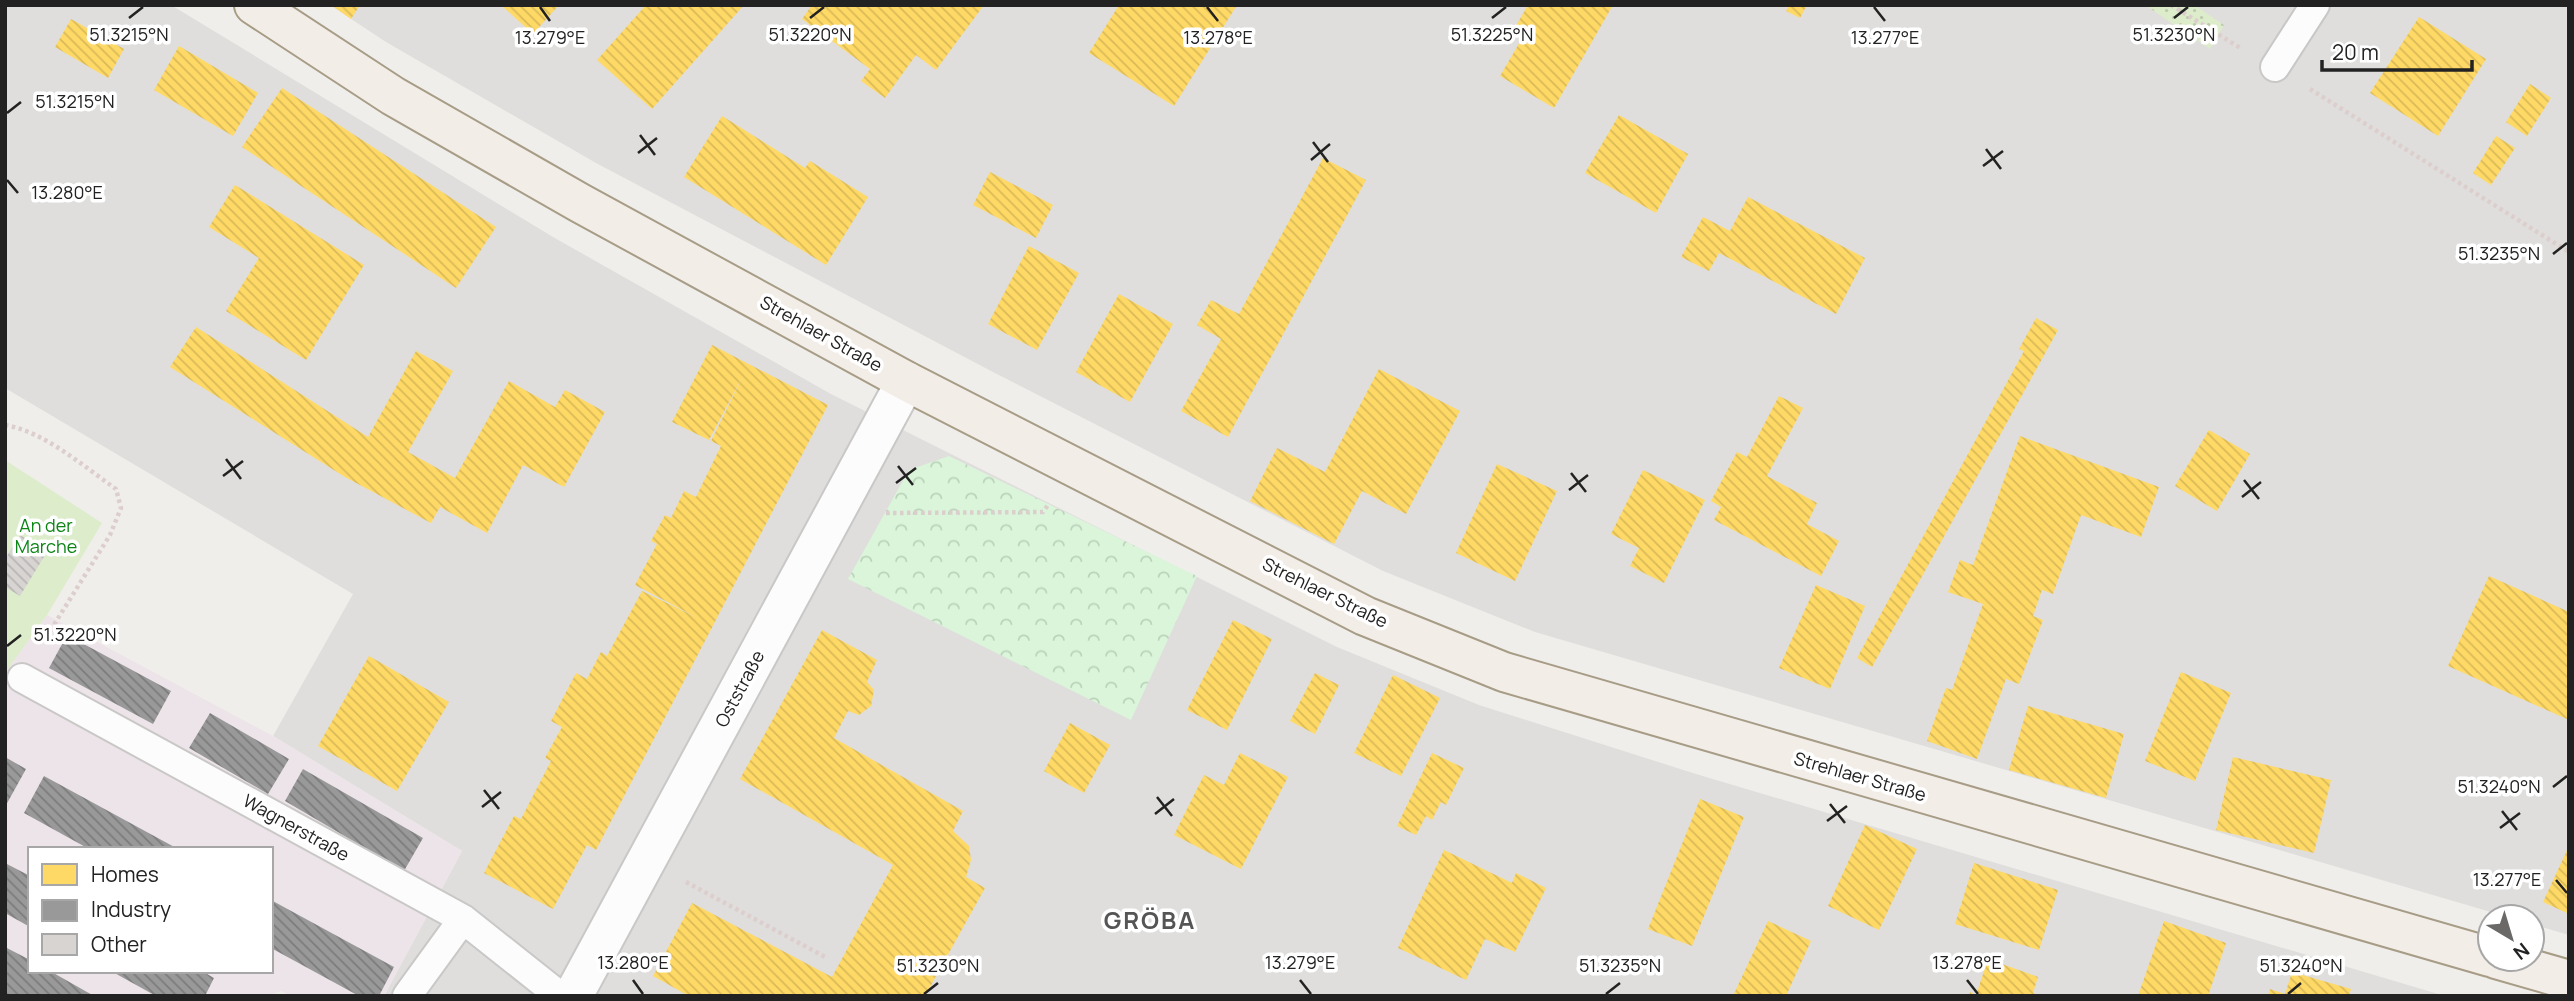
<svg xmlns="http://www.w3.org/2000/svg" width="2574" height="1001" viewBox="0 0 2574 1001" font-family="Manrope,sans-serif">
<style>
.residential{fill:#dfdedc}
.industrial{fill:#ede4e9;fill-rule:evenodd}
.grass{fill:url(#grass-dots)}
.park{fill:url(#park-crowns)}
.garden{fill:#ddeccb}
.homes{fill:url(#homes-back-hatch)}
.industry{fill:url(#industry-back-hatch)}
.building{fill:url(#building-back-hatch)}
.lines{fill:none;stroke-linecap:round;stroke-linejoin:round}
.lane-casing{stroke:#c9c8c7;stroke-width:32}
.street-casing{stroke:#c9c8c7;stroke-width:42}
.primary-casing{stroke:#a79c86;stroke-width:42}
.path{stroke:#dccecd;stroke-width:4.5;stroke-dasharray:3.5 3.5;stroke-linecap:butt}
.lane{stroke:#fdfcfc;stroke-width:28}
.street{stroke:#fdfcfc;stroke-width:38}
.primary{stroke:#f3ede7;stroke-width:38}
.ticks{fill:none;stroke:#222;stroke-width:2.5}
.labels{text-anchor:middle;stroke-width:7;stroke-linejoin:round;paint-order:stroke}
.street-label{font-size:18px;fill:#222;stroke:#fff}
.park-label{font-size:18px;fill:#0c8416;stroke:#fff}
.district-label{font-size:24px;font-weight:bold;letter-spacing:2px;fill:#555;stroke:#fff}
.ticks-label{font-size:18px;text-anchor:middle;fill:#222;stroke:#fff;stroke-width:7;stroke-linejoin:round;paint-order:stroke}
</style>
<defs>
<pattern id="grass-dots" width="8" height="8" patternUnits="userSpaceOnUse" patternTransform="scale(1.75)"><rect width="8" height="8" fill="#ddeccb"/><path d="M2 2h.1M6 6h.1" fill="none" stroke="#bdcaae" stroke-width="1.8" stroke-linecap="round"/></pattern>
<pattern id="park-crowns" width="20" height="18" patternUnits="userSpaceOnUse" patternTransform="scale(1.75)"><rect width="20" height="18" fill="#daf5da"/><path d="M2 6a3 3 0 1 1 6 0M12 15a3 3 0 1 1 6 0" fill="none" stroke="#bbd2bb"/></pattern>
<pattern id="homes-back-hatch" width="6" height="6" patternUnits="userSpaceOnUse" patternTransform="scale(1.75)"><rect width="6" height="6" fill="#ffd966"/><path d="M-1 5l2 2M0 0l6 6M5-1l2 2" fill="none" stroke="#daba58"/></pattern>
<pattern id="industry-back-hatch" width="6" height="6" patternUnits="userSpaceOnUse" patternTransform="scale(1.75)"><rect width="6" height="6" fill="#999"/><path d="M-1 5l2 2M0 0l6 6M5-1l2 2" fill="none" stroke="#7c7c7c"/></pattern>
<pattern id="building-back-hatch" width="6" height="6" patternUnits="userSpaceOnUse" patternTransform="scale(1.75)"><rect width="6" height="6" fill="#d7d4d2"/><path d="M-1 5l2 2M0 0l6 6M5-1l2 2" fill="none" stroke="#b8b6b4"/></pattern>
</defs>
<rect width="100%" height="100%" fill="#f0eeeb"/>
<path class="residential" d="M5 5H171L553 237 831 394 1337 647 1479 705 1696 774 2445 996H384L462 851 273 736 353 594 5 388Z
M330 5H2569V935L2532 924V917H2508L1535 632 1383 571 993 372 596 163 386 42Z"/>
<path class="industrial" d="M47 615 273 736 462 851 384 996H290L281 991 268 996H5V673ZM30 849H271V971H30Z"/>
<path class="grass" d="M2145 5H2194L2224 25 2210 49Z"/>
<path class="park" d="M949 456 1197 576 1131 720 848 579 909 470Z"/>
<path class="garden" d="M5 460 102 523 47 615 5 673Z"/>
<path class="homes" d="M331 5H360L351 19Z
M501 5H559L533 34Z
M646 5H744L652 109 597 60Z
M812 5H984L936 70 916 55 885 98 861 81 870 69 802 19Z
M1119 5H1237L1174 106 1089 53Z
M1528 5H1613L1554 108 1500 76 1524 35 1514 29Z
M1789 5H1807L1800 18 1786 11Z
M2419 17 2486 59 2438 136 2370 93Z
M71 19 124 49 108 78 55 47Z
M179 46 258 93 233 136 154 90Z
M2530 84 2551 98 2527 136 2506 122Z
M282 88 496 227 456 288 242 147Z
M1619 115 1688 154 1656 213 1585 173Z
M722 116 805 168 810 161 868 197 826 265 684 177Z
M2496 136 2515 148 2491 185 2473 173Z
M1323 158 1366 180 1228 437 1181 411 1221 339 1197 325 1211 300 1239 314Z
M990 172 1053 205 1036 238 973 205Z
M235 185 364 265 306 360 226 311 259 258 209 227Z
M1748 197 1865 258 1836 314 1719 253 1709 271 1681 257 1703 217 1730 231Z
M1029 246 1079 273 1037 350 988 324Z
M1119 294 1173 324 1130 402 1076 372Z
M2036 318 2058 330 1872 667 1857 658 2024 351 2019 349Z
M196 327 368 437 416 351 453 371 408 452 455 478 509 381 555 407 565 390 605 412 564 487 523 465 487 533 440 507 431 523 345 477 170 367Z
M712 345 828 405 596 850 587 845 553 909 484 873 514 816 521 819 551 761 545 758 562 727 551 721 576 673 587 679 601 652 607 656 642 591 698 618 635 585 657 544 651 541 665 515 671 518 684 491 696 497 721 446 711 441 743 376 709 440 672 422Z
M1379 369 1460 411 1406 514 1362 491 1334 544 1250 501 1277 448 1325 472Z
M1779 396 1803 408 1767 476 1817 503 1807 524 1839 541 1821 576 1714 520 1721 507 1711 501 1737 452 1747 457Z
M2209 430 2250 454 2217 511 2175 486Z
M2020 436 2159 487 2141 537 2081 515 2053 594 2042 590 2033 616 2043 620 2019 684 2006 679 1977 759 1927 741 1946 688 1952 690 1983 604 1948 592 1960 560 1973 565Z
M1497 464 1557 491 1515 581 1456 553Z
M1643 470 1705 500 1664 583 1630 566 1639 548 1611 534Z
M2489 576 2569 612V720L2448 666Z
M1816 585 1865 606 1830 689 1779 668Z
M1233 620 1272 639 1227 730 1187 710Z
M822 630 877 660 867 682 874 690 871 706 859 715 848 711 834 738 963 811 953 831 969 846 971 860 966 877 985 888 925 996H689L653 976 692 903 832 977 893 865 740 779Z
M369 656 449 702 397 791 318 746Z
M2181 672 2231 693 2195 781 2145 761Z
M1315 673 1339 685 1315 734 1290 721Z
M1393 675 1440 698 1401 776 1354 753Z
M2028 706 2124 734 2106 798 2009 770Z
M1070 723 1110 745 1084 793 1044 771Z
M1240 753 1288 777 1241 869 1174 835 1204 775 1224 785Z
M1432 753 1464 768 1446 805 1441 802 1432 820 1426 816 1416 835 1397 826Z
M2233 757 2331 780 2314 853 2216 830Z
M1700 799 1744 817 1692 946 1648 929Z
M1865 825 1917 849 1879 930 1828 906Z
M2569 846V914L2543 902Z
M1444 850 1512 883 1516 873 1546 888 1515 952 1485 939 1466 980 1398 948Z
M1974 863 2058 890 2039 950 1955 924Z
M1768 921 1811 941 1786 996H1733Z
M2164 921 2226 943 2208 996H2138Z
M1988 959 2038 977 2033 993 2041 996H1969L1970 992 1976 995Z
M2292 972 2351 989 2349 996H2268L2270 989 2285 994Z"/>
<path class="industry" d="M67 635 171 691 153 724 49 668Z
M210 713 289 759 268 794 189 748Z
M5 757 26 769 5 807Z
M303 769 423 838 404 871 285 801Z
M44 776 178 849H89L24 813Z
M5 863 30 876V927L5 913Z
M271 900 394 967 379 996H359L271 948Z
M5 947 30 960V971H50L94 996H8L5 994Z
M111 971H202L214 978 205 996H156Z"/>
<path class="building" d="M20 535 47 552 20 596 5 587V559Z"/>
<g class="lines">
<g class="lane-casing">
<path id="lane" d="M2275 67 2315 5
M22 678 463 919 560 996
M407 996 463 919"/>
</g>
<g class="street-casing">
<path id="street" d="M573 996 906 381"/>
</g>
<g class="primary-casing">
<path id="primary" d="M254 5 393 96 580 203 906 381 1365 616 1504 672 2490 957
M2496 959 2569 980"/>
</g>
<path class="path" d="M2171 5 2242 49
M2310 89 2569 252
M5 425C45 432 83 466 116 489L121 508 110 535 42 644
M886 513 1043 512 1048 505
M686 882 827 958"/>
<use href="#lane" class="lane"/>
<use href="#street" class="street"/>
<use href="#primary" class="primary"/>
</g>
<path class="ticks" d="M540 7 550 21M1207 7 1218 21M1874 7 1885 21M129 18 143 7M810 18 824 7M1492 18 1506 7M2174 18 2188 7M7 113 21 102M640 135 655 155M1313 142 1328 162M1986 149 2001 169M638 153 657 138M1311 160 1330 144M1983 166 2003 151M7 180 18 193M2553 254 2567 243M226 459 241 479M898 466 913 485M1571 473 1586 492M223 476 243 461M2244 480 2259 499M896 483 916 468M1569 490 1588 475M2242 497 2261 482M7 646 21 635M2553 787 2567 776M484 790 499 809M1157 797 1172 816M1830 804 1845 823M482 807 501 792M2502 811 2517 830M1155 814 1174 799M1827 821 1847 806M2500 828 2520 813M2556 880 2567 893M633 980 643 994M1300 980 1311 994M1967 980 1978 994M924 994 938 983M1606 994 1620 983M2288 994 2301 983"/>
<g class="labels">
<g class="street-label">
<text transform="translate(821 334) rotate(29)" y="6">Strehlaer Straße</text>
<text transform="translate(1325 593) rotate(26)" y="6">Strehlaer Straße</text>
<text transform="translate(740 689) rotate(-62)" y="6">Oststraße</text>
<text transform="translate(1860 777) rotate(16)" y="6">Strehlaer Straße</text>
<text transform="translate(296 828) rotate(29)" y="6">Wagnerstraße</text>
</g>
<g class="park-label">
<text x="46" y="532">An der<tspan x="46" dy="21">Marche</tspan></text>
</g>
<g class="district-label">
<text x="1150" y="929">GRÖBA</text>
</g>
</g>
<g class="ticks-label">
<text x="129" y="41">51.3215°N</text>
<text x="810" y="41">51.3220°N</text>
<text x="1492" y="41">51.3225°N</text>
<text x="2174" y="41">51.3230°N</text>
<text x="550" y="44">13.279°E</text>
<text x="1218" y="44">13.278°E</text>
<text x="1885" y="44">13.277°E</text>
<text x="75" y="108">51.3215°N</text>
<text x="67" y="199">13.280°E</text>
<text x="2499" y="260">51.3235°N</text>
<text x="75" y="641">51.3220°N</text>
<text x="2499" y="793">51.3240°N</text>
<text x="2507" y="886">13.277°E</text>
<text x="633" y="969">13.280°E</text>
<text x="1300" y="969">13.279°E</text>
<text x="1967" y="969">13.278°E</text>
<text x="938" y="972">51.3230°N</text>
<text x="1620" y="972">51.3235°N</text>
<text x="2301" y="972">51.3240°N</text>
</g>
<rect width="2574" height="1001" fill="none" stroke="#222222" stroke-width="14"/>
<rect x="28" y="847" width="245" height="126" fill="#ffffff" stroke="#a7a7a7" stroke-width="2"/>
<rect x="42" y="864" width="35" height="21" fill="#ffd966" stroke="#a7a7a7" stroke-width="2"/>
<text x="91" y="882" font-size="21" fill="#222222">Homes</text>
<rect x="42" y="900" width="35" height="21" fill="#999999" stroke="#a7a7a7" stroke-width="2"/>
<text x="91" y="917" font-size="21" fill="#222222">Industry</text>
<rect x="42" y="934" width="35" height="21" fill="#d7d4d2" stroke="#a7a7a7" stroke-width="2"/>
<text x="91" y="952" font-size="21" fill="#222222">Other</text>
<g transform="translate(2511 938) rotate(142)"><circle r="33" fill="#ffffff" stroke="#a7a7a7" stroke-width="2"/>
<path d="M0-5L12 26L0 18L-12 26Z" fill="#6a6968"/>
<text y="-10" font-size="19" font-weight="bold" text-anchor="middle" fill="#222222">N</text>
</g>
<path d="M2322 60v10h150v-10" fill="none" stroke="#222222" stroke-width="3.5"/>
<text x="2332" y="60" font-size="21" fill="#222222" stroke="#ffffff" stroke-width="5" paint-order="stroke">20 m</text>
</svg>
